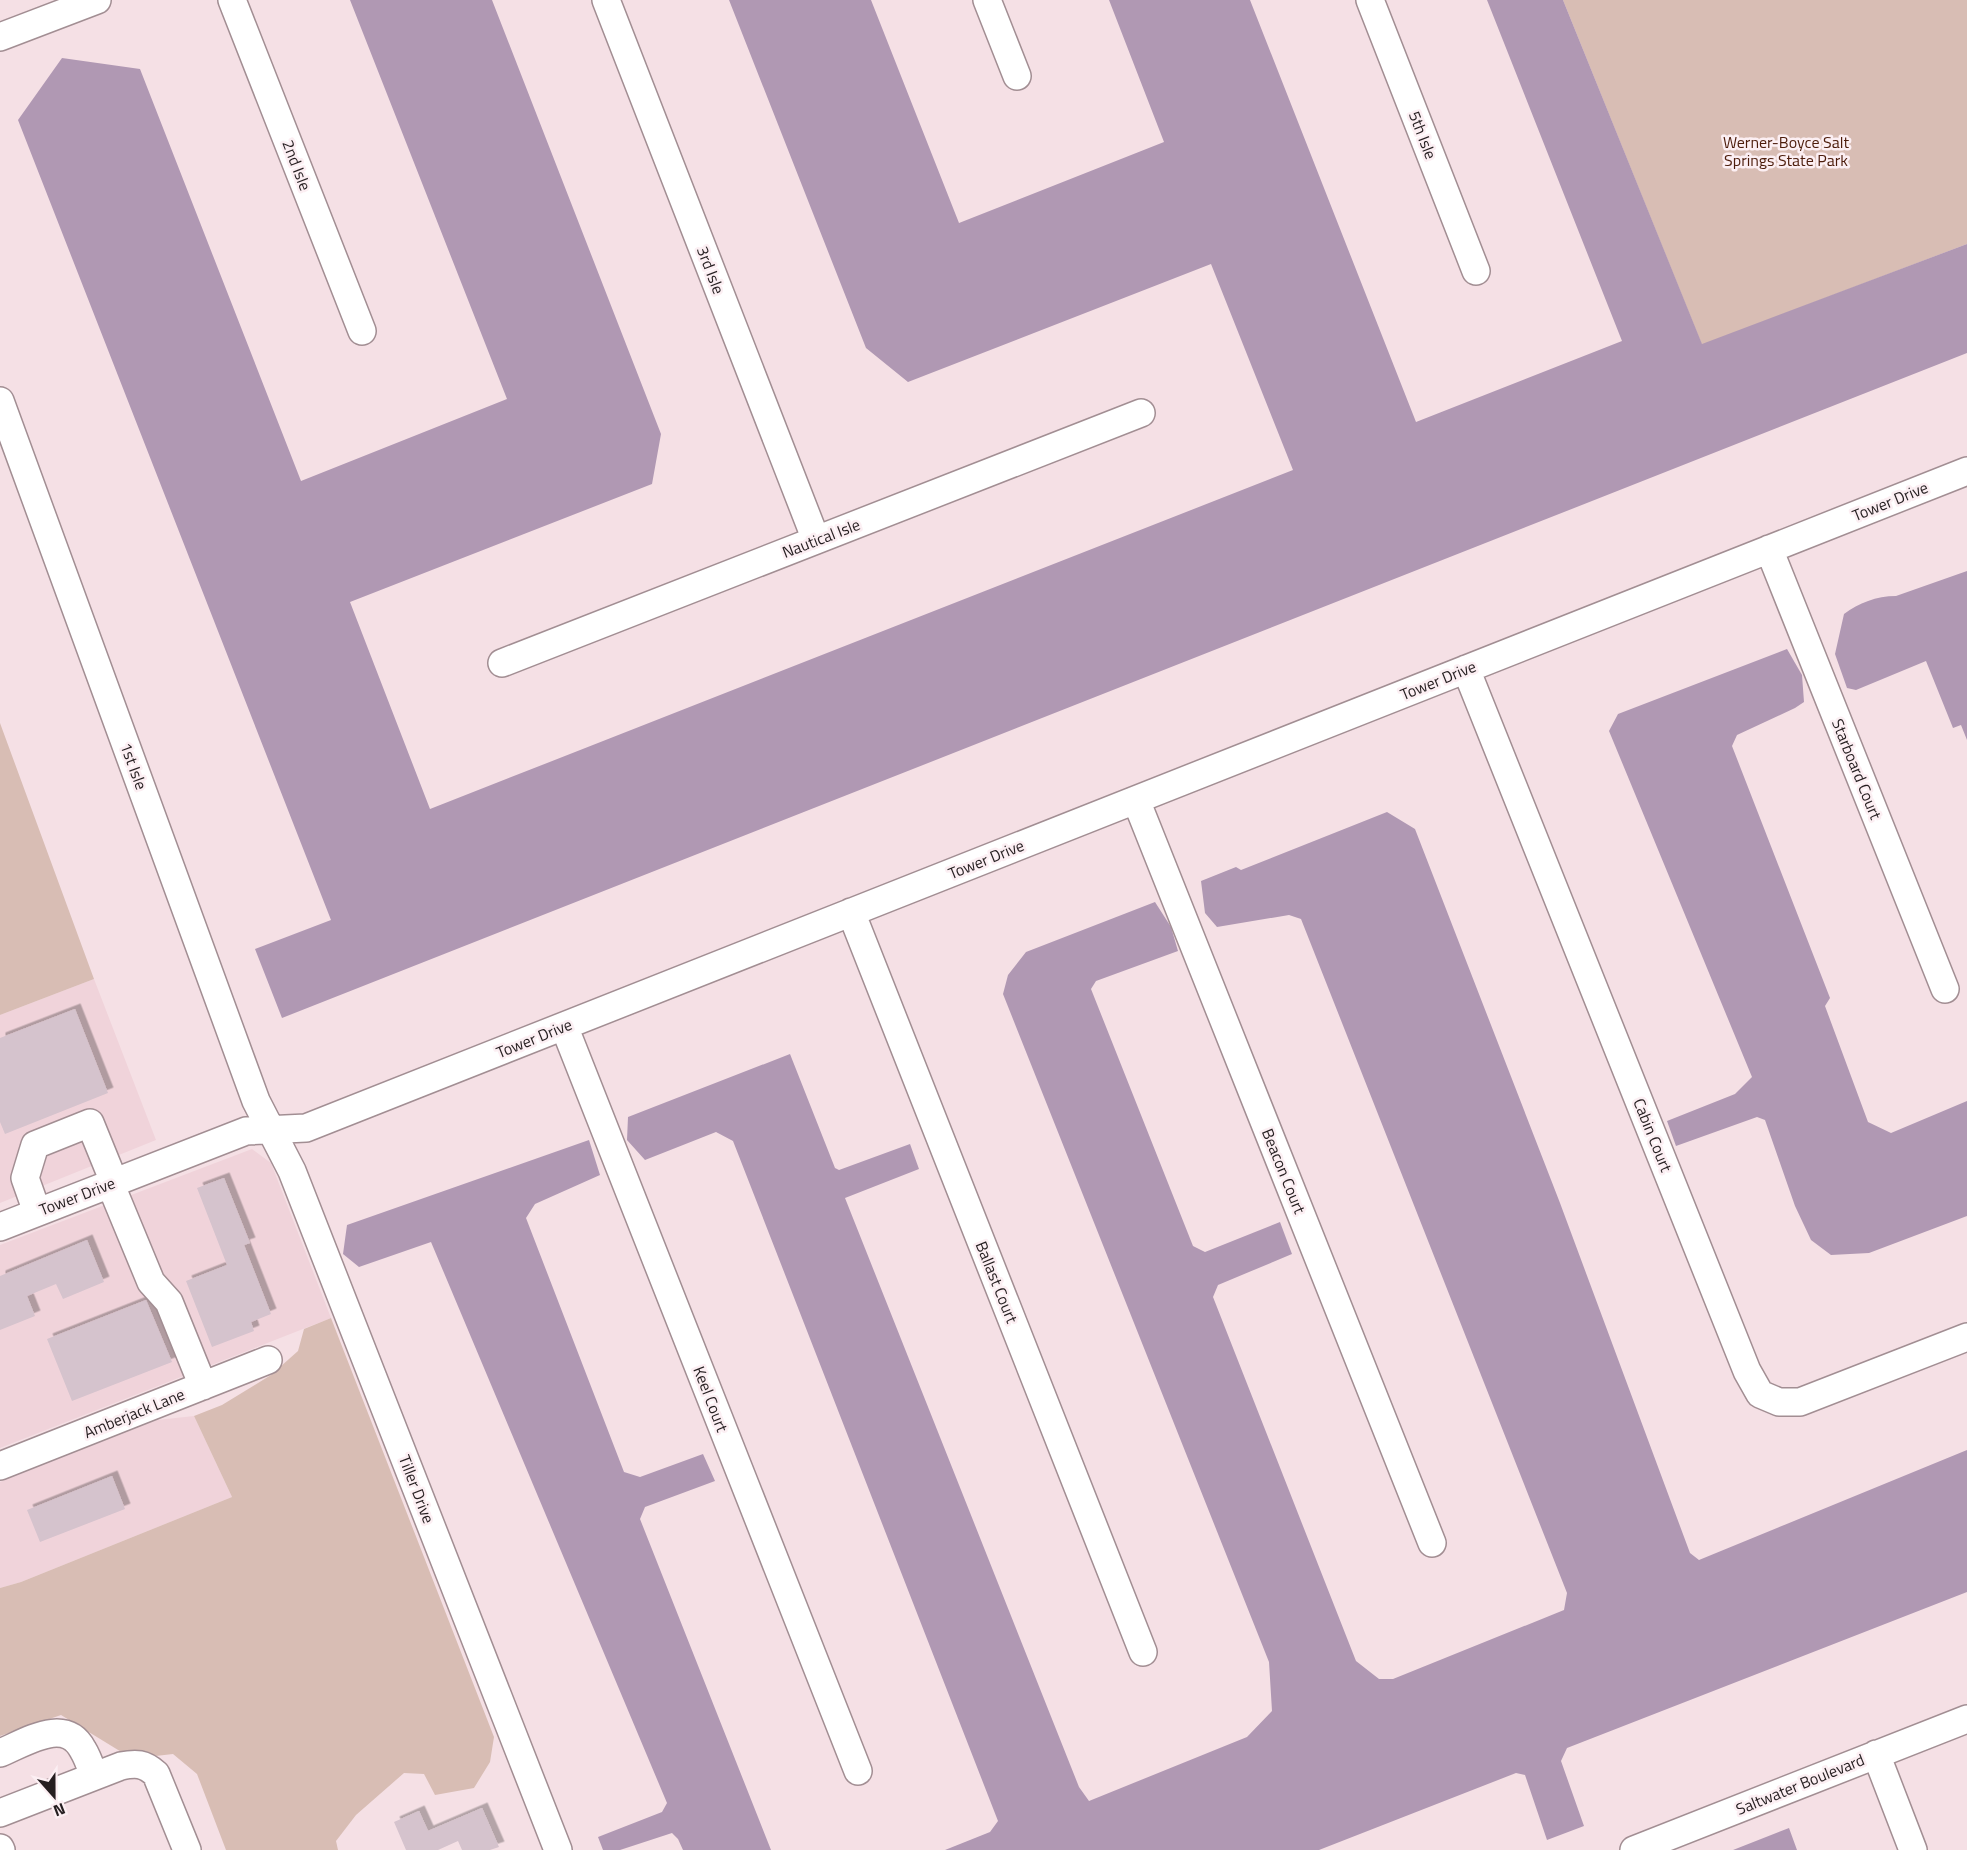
<svg xmlns="http://www.w3.org/2000/svg" width="1967" height="1850" viewBox="0 0 1967 1850" font-family="'Titillium Web',sans-serif">
<style>
.built{fill:#f0d3da}
.green{fill:#d8bdb4}
.water{fill:#b098b3}
.building{fill:#d5c3cd;filter:url(#shadow)}
.lines{fill:none;stroke-linecap:round;stroke-linejoin:round}
.minor-casing{stroke:#a28e93;stroke-width:30}
.minor{stroke:#fff;stroke-width:27}
.labels{text-anchor:middle;stroke-width:5;stroke-linejoin:round;paint-order:stroke}
.street-label{font-size:16px;fill:#251e20;stroke:#fceff3}
.park-label{font-size:16px;fill:#4c1c0b;stroke:#fceff3}
</style>
<defs>
<filter id="shadow"><feDropShadow dx="5.5" dy="-5.5" stdDeviation="0" flood-color="#0004"/></filter>
</defs>
<rect width="100%" height="100%" fill="#f5e0e5"/>
<path class="built" d="M94 979 156 1140 0 1203V1015Z
M252 1149 271 1163 331 1318 0 1448V1245Z
M194 1416 232 1497 21 1582 0 1588V1482L157 1420Z"/>
<path class="green" d="M1563 0H1967V244L1702 345Z
M0 723 94 979 0 1015Z
M331 1318 494 1737 490 1762 474 1788 435 1795 424 1774 404 1773 356 1815 336 1841 338 1850H226L197 1774 173 1754 147 1757 123 1753 61 1715 0 1736V1588L21 1582 232 1497 194 1416 222 1405 271 1375 298 1351 304 1329Z"/>
<path class="water" d="M350 0H492L661 434 652 484 350 602 430 809 1293 470 1211 264 908 382 866 348 729 0H871L959 223 1164 142 1109 0H1250L1416 422 1622 341 1487 0H1563L1702 344 1967 244V353L282 1018 255 949 331 920 18 120 62 58 140 69 301 481 507 399Z
M1967 571V740L1961 725 1953 728 1926 661 1856 690 1847 688 1835 654 1844 614C1859 603 1876 596 1896 596Z
M1787 649 1802 675 1804 702 1795 708 1737 735 1732 746 1830 998 1825 1006 1868 1122 1891 1133 1967 1101V1216L1869 1253 1831 1255 1811 1240 1795 1206 1765 1120 1757 1117 1676 1146 1667 1121 1735 1094 1752 1077 1609 731 1618 714Z
M1387 812 1415 829 1560 1203 1690 1553 1699 1560 1967 1450V1592L1567 1748 1561 1761 1584 1826 1547 1840 1525 1775 1516 1773 1319 1850H945L990 1832 998 1821 733 1141 716 1132 645 1160 627 1140 628 1117 790 1054 835 1168 839 1170 910 1144 919 1169 845 1198 1079 1787 1089 1801 1247 1737 1272 1711 1269 1662 1003 994 1008 975 1026 952 1155 902 1171 927 1178 951 1096 981 1091 989 1193 1246 1205 1252 1280 1222 1292 1254 1218 1285 1213 1297 1356 1661 1379 1679H1393L1564 1610 1567 1593 1301 919 1289 915 1217 927 1205 913 1201 881 1236 867 1241 870Z
M589 1140 600 1175 535 1204 526 1218 624 1472 640 1477 703 1454 715 1481 645 1507 640 1519 771 1850H683L678 1839 672 1833 620 1850H603L598 1837 662 1812 667 1803 431 1242 359 1267 343 1254 347 1225Z
M1789 1828 1797 1850H1733Z"/>
<path class="building" d="M75 1009 108 1093 5 1134 0 1122V1038Z
M224 1178 250 1243 244 1245 271 1314 251 1322 254 1331 212 1347 186 1281 227 1265 197 1188Z
M87 1240 104 1282 63 1299 56 1284 27 1296 35 1316 0 1330V1276Z
M146 1300 172 1362 72 1401 47 1339Z
M112 1476 125 1509 40 1542 27 1510Z
M482 1808 499 1847 490 1850H462L458 1841 438 1850H406L394 1822 419 1811 428 1831Z"/>
<g class="lines">
<g class="minor-casing">
<path id="minor" d="M232 0 362 331
M606 0 816 540
M987 0 1017 76
M1370 0 1476 271
M0 37 97 0
M0 401 256 1101 292 1171 558 1850
M1769 549 1945 989
M502 663 1141 413
M1466 669 1747 1371 1760 1394 1779 1402H1800L1967 1337
M1136 800 1432 1543
M851 912 1143 1652
M564 1026 858 1771
M110 1183 151 1282 169 1302 203 1386
M37 1212 25 1178 35 1145 90 1123 114 1182
M0 1227 246 1131 306 1128 1967 471
M0 1466 268 1360
M0 1753C27 1742 65 1716 83 1750 88 1758 91 1768 94 1776
M1876 1754 1913 1850
M0 1813 121 1766C136 1763 144 1763 156 1774L187 1850
M0 1848 1 1850
M1634 1850 1967 1719"/>
</g>
<use href="#minor" class="minor"/>
</g>
<g class="labels">
<g class="street-label">
<text transform="translate(1423 135) rotate(69)" y="6">5th Isle</text>
<text transform="translate(297 165) rotate(69)" y="6">2nd Isle</text>
<text transform="translate(711 270) rotate(69)" y="6">3rd Isle</text>
<text transform="translate(1890 501) rotate(-22)" y="6">Tower Drive</text>
<text transform="translate(821 538) rotate(-21)" y="6">Nautical Isle</text>
<text transform="translate(1438 680) rotate(-22)" y="6">Tower Drive</text>
<text transform="translate(134 766) rotate(70)" y="6">1st Isle</text>
<text transform="translate(1857 769) rotate(68)" y="6">Starboard Court</text>
<text transform="translate(986 859) rotate(-22)" y="6">Tower Drive</text>
<text transform="translate(534 1038) rotate(-22)" y="6">Tower Drive</text>
<text transform="translate(1653 1135) rotate(68)" y="6">Cabin Court</text>
<text transform="translate(1284 1171) rotate(68)" y="6">Beacon Court</text>
<text transform="translate(77 1196) rotate(-21)" y="6">Tower Drive</text>
<text transform="translate(997 1282) rotate(68)" y="6">Ballast Court</text>
<text transform="translate(711 1399) rotate(69)" y="6">Keel Court</text>
<text transform="translate(134 1413) rotate(-22)" y="6">Amberjack Lane</text>
<text transform="translate(417 1489) rotate(69)" y="6">Tiller Drive</text>
<text transform="translate(1800 1784) rotate(-22)" y="6">Saltwater Boulevard</text>
</g>
<g class="park-label">
<text x="1786" y="148">Werner-Boyce Salt<tspan x="1786" dy="18">Springs State Park</tspan></text>
</g>
</g>
<g transform="translate(54 1796) rotate(159)" stroke="#fceff3" stroke-width="4.5" paint-order="stroke">
<path d="M0-4.5L10 22L0 15L-10 22Z" fill="#251e20"/>
<text y="-9" font-size="16" font-weight="bold" text-anchor="middle" fill="#251e20">N</text>
</g>
</svg>
